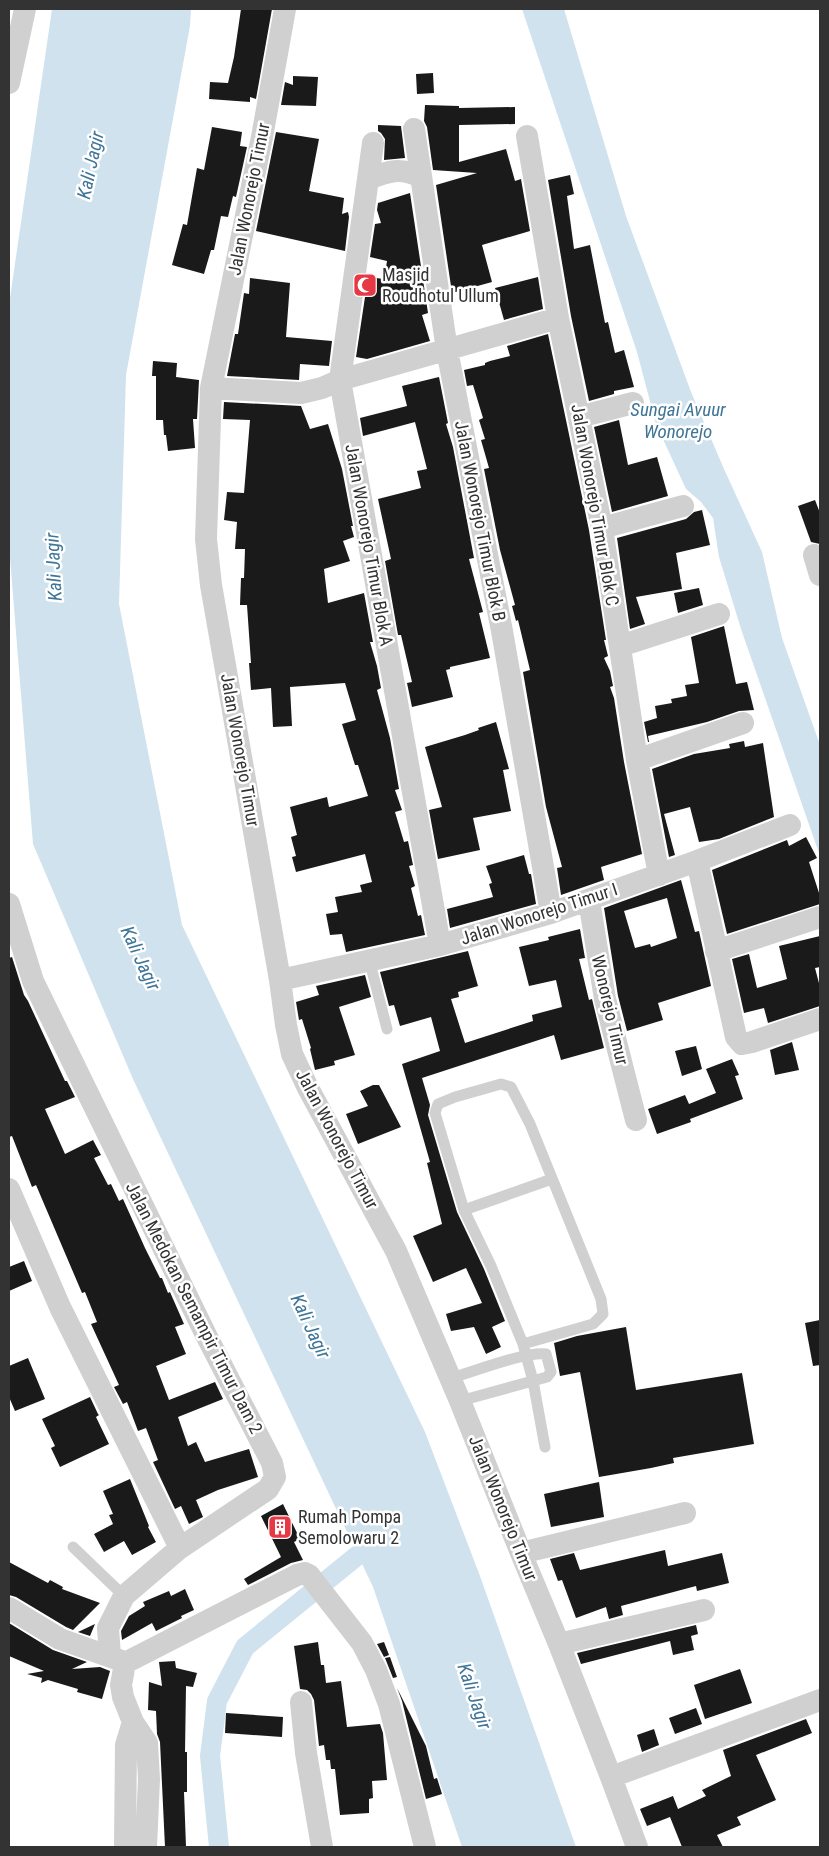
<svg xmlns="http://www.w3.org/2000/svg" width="829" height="1856" viewBox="0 0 829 1856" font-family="'Roboto Condensed',sans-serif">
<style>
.water{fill:#cfe2ee}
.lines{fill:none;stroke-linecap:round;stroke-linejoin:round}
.canal{stroke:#cfe2ee;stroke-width:20}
.building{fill:#1a1a1a;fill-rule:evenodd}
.service{stroke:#d0d0d0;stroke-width:11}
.minor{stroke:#d0d0d0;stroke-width:22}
.labels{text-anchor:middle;stroke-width:5;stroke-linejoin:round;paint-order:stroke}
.street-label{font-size:18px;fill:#333;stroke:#fff}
.poi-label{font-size:18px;fill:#333;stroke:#fff;text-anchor:start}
.water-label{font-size:19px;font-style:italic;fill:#3f7597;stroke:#fff}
</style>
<rect width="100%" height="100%" fill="#fff"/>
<path class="water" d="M52 9H191L190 26 126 375 119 604 182 925 425 1432 480 1576 576 1847H462L373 1587 133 1079 33 844 9 545V305Z
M522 9H564L626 216 691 392 724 469 762 552 782 638 820 745V856L741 629 719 557 713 518 701 502 686 489 656 424 637 352Z"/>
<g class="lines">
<path class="canal" d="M219 1847 210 1756 217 1701 245 1647 358 1555"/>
</g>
<path class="building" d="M241 9H272L256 99 250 97V102L209 99 210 82 228 83 234 57Z
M433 73 434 93 417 94 416 74Z
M293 76 318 77 316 106 281 105 285 82 293 85Z
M425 105 459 106V108L515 107V124L459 125V162L506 149 515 181 521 179 530 231 482 245 492 282 452 293 436 185 477 173 433 170 427 127 424 121Z
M378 125 401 126 405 158 384 160 385 139 381 133 378 131Z
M212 127 242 132 240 146 247 147 236 197 233 196 228 217 221 216 214 250H211L204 274 172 265 183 224 187 225 197 168 204 170Z
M276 132 319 139 309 191 344 198 342 214 348 212 349 217 345 251 256 231Z
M570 175 574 194 567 196 574 249 590 245 605 323 608 322 615 353 624 350 634 387 614 391V394L589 401 571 316 548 180Z
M410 193 428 313 422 315 430 341 367 359 356 357 368 277 384 279 387 261 370 257 375 224 381 223 377 210 378 203Z
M538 277 543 309 504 320 495 288Z
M250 278 290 283 286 337 332 341 329 366 300 364 299 380 227 376 235 334H238L244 293 249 294Z
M548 334 589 530 606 640H604L608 656 604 658 610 671 613 686 610 687 614 698 624 762 642 854 601 867 604 880 561 895 557 868 562 867 546 807 523 672 530 670 518 620 516 621 512 606 515 605 500 550 484 469 489 468 481 440 485 439 479 420 483 418 473 385 467 386 464 370 485 365V363L490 361 510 356 507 346Z
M153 361 177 363 176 377 199 380 197 419H193L195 448 168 451 166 435H164L163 420H156V376H152Z
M439 377 448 423 446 424 453 447 474 558 469 559 483 612 479 613 490 658 450 667V669L446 670 453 697 412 707 407 683 412 682 401 635H398L385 561 391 559 378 499 421 488 417 471 427 469 415 422 363 436 360 418 407 406 402 386Z
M224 402 301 406 310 429 328 424 342 469 353 526H351L354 537 343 541 350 561 324 569 328 603 364 593 373 642H370L377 666 381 688 377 690 390 738 399 789 395 790 402 810 395 812 404 842 408 841 413 865 409 866 415 886 411 888 418 916 421 915 425 935 346 952 342 934 330 935 326 914 338 912 335 897 362 892 360 885 372 882 365 854 296 872 292 857 296 856 291 837 297 835 290 807 327 797 329 807 368 796 358 765H355L342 724 356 720 345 683 290 687 292 726 273 727 271 688 251 690 249 663H251L247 605H240L241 578H244L245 549H235L237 522 224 520 227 492 244 493 250 420 223 419Z
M619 420 628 465 657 457 668 496 612 512 594 427Z
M815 500 820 513V544L811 542 798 506Z
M702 510 710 545 676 553 682 589 636 597 645 624 630 629 617 538 686 519 694 512Z
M699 588 703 605 678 613 674 593Z
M724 626 736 684 747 682 754 710 739 711 707 722 648 736 649 742H648L644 722 657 718 655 706 672 703 671 699 687 696 685 685 699 683 691 637Z
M496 722 509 769 503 770 511 811 473 818 480 850 438 859 429 810 442 807 425 747 465 735 479 730 478 728Z
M744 741 745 747 763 743 774 817 719 839 699 842 690 807 664 814 675 855 669 857 652 769 694 754 730 748 729 744Z
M806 837 817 858 809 862 820 896V904L727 934 712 870 787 840 789 846Z
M524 855 529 874H531L536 904 450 928 447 909 493 897 489 884 492 883 486 866Z
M681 880 695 932 699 931 711 986 658 1003 663 1020 627 1031 618 996 604 908ZM667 898 677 938 651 947 650 944 635 948 624 911Z
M580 929 585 958 579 959 589 1000 592 999 604 1048 561 1060 554 1035 422 1078 430 1105 428 1115 457 1212 484 1269 505 1321 492 1327 501 1347 486 1354 474 1327 451 1331 446 1314 482 1303 466 1268 433 1282 413 1236 442 1224 427 1163 430 1162 402 1064 440 1051 431 1017 400 1026 394 1005 389 1006 380 972 468 951 478 986 458 992 459 997 451 999 465 1043 533 1021 532 1015 562 1007 556 980 529 986 519 947 549 940 548 937Z
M820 936V967L815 968 820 987V1006L768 1023 764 1008 744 1013 732 959 749 954 757 988 787 979 779 946Z
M12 957 24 995 28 1001 65 1081H67L75 1097 45 1109 65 1154 93 1140 101 1155 94 1158 108 1185 111 1184 119 1201 123 1199 145 1248 160 1278H162L168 1293 170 1292 184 1324 175 1327 186 1354 156 1366 169 1400 215 1382 223 1399 178 1417 188 1446 196 1442 205 1462 249 1449 258 1477 218 1490 196 1500 203 1517 189 1524 181 1506 175 1509 168 1494 153 1462 158 1460 146 1428 138 1431 127 1402 123 1404 114 1387 119 1385 91 1324 97 1322 85 1292 82 1293 36 1185 32 1187 12 1136 9 1137V958Z
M365 975 371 997 339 1007 355 1055 334 1061 335 1065 315 1070 310 1049 311 1048 302 1019 299 1020 296 1002 319 995 316 986Z
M792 1042 799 1070 775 1075 770 1050Z
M696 1046 702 1069 682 1076 675 1051Z
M732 1059 739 1075 735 1076 743 1099 690 1119 691 1122 657 1134 648 1109 685 1095 689 1104 716 1093 706 1069Z
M373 1085H379L401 1127 358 1144 346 1114 368 1106 360 1091Z
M24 1261 32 1281 9 1291V1267Z
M820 1320V1365L813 1366 805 1323Z
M626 1327 636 1390 742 1373 754 1444 673 1458 674 1463 651 1468 599 1477 580 1372 560 1376 554 1343 577 1336Z
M28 1358 45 1399 15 1411 9 1397V1366Z
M90 1397 98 1414 99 1415 96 1417 109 1444 60 1467 51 1448 55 1446 42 1419Z
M130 1479 149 1526 148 1527 156 1542 132 1555 124 1541 104 1552 94 1534 113 1524 109 1515 113 1514 103 1491Z
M599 1482 604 1517 551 1527 544 1494Z
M283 1504 300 1539 294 1542 303 1560 291 1563 248 1585 244 1579 281 1557 261 1516Z
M665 1550 668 1566 722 1553 729 1583 697 1591 696 1586 621 1606 623 1615 609 1619 606 1607 576 1618 562 1580 558 1581 550 1559 574 1553 580 1570Z
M9 1562 48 1583 50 1580 63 1587 62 1589 100 1603 73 1630 66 1627 16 1597 9 1595Z
M185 1589 194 1610 181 1616 182 1618 156 1631 152 1623 122 1640 121 1631 129 1616 145 1606 143 1602 169 1591 171 1596Z
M9 1623 53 1650 87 1662 72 1669 100 1667 110 1671 102 1699 77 1692 78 1689 48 1680 41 1683 42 1678 27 1674 44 1671 9 1656Z
M95 1624 90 1636 78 1632Z
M696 1625 698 1634 691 1636 694 1650 673 1655 670 1641 581 1664 577 1653Z
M318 1642 321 1665H324L326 1683 341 1681 347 1727 380 1724 383 1733 387 1780 372 1781 373 1798 369 1799V1813L340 1815 335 1769H331L330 1760H326L324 1745 319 1746 314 1700 311 1694 307 1690 300 1689 294 1646Z
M384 1642 389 1655 384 1657 377 1644Z
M390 1657 397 1677 393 1678 385 1658Z
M175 1661 176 1668 197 1673 193 1687 186 1686 185 1752H187V1792H184L186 1847H165L160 1742 157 1734 156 1711 148 1710 149 1682 162 1686 159 1662Z
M740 1669 752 1703 705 1719 694 1685Z
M397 1688 426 1746 434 1779 437 1778 442 1794 426 1799 402 1701Z
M696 1708 702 1724 675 1734 669 1718Z
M226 1713 283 1717 282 1737 225 1733Z
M806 1719 812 1733 756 1755 776 1800 737 1817 741 1825 717 1835 723 1847H682L670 1817 647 1826 640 1809 673 1796 678 1809 706 1796 702 1790 731 1776 723 1750Z
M654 1729 659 1745 642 1752 637 1735Z"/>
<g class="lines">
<path class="service" d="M369 959 387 1029
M464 1210 552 1179
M523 1344 593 1324 603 1314 601 1299 530 1124 511 1087 501 1084 455 1097 438 1104 435 1113 464 1210 491 1266 523 1344 533 1381 545 1447
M451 1378C473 1372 526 1351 546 1354L551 1372 547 1377 460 1401
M73 1547 124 1596"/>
<path class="minor" d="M285 9 262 137 211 388 206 539 211 585 280 980 286 1025 292 1054 308 1088 396 1251 460 1401 521 1553 559 1644 611 1777 637 1847
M9 83 25 9
M414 129 447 350 502 631 551 913
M527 136 558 318 602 528 637 760 659 875
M373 143 340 380 440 945
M368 179C389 171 400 167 421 177
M211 388 301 393 322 388 340 380 558 318
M579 417 633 403
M602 528 683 506
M814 555 820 575
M620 646 719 614
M637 760 743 723
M697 861 736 1037 742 1044 752 1042 820 1019
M589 900 605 999 636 1120
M9 904 33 981 206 1335 272 1463 275 1477 268 1489 180 1548 124 1596 108 1628 110 1656
M716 951 820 917
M280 980 440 945 551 913 697 861 790 825
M9 1189 60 1307 180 1548
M521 1553 685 1513
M9 1608 60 1639 122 1661
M559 1644 704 1610
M125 1663 297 1575 305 1573 309 1575 362 1643 376 1670 389 1704 425 1847
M125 1663 121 1685 123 1697 133 1722 147 1743 149 1779 146 1847
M301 1702 306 1753 322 1847
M611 1777 820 1700
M125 1847 126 1745 133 1722"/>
</g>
<defs>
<g id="mosque-square" transform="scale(1.25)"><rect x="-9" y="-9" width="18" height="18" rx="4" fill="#e63946" stroke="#fff"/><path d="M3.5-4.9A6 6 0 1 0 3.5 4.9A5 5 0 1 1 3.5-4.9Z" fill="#fff"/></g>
<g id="building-square" transform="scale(1.25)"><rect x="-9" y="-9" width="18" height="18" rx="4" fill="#e63946" stroke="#fff"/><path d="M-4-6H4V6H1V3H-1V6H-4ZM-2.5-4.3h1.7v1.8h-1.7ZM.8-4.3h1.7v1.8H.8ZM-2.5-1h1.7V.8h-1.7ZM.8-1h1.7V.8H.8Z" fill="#fff"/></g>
</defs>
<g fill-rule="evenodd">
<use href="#mosque-square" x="365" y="285"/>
<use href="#building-square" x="280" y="1527"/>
</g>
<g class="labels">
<g class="street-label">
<text transform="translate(249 199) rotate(-79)" y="6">Jalan Wonorejo Timur</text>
<text transform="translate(595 505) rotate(80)" y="6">Jalan Wonorejo Timur Blok C</text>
<text transform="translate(480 521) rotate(79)" y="6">Jalan Wonorejo Timur Blok B</text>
<text transform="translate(369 545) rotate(80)" y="6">Jalan Wonorejo Timur Blok A</text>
<text transform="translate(240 750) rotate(80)" y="6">Jalan Wonorejo Timur</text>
<text transform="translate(539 914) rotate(-18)" y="6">Jalan Wonorejo Timur I</text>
<text transform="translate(610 1010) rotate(77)" y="6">Wonorejo Timur</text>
<text transform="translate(337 1139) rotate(62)" y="6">Jalan Wonorejo Timur</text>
<text transform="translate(194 1308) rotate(63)" y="6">Jalan Medokan Semampir Timur Dam 2</text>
<text transform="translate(503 1508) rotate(68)" y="6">Jalan Wonorejo Timur</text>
</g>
<g class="poi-label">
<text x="382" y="281">Masjid<tspan x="382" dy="21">Roudhotul Ullum</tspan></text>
<text x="298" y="1523">Rumah Pompa<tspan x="298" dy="21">Semolowaru 2</tspan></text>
</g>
<g class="water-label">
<text transform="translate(90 165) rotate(-78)" y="7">Kali Jagir</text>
<text x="678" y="416">Sungai Avuur<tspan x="678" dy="22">Wonorejo</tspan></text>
<text transform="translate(53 567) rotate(-93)" y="7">Kali Jagir</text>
<text transform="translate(141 958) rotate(65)" y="7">Kali Jagir</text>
<text transform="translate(311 1326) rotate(65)" y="7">Kali Jagir</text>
<text transform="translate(475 1696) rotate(71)" y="7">Kali Jagir</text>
</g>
</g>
<rect width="829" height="1856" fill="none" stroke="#333333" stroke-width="20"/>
</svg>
